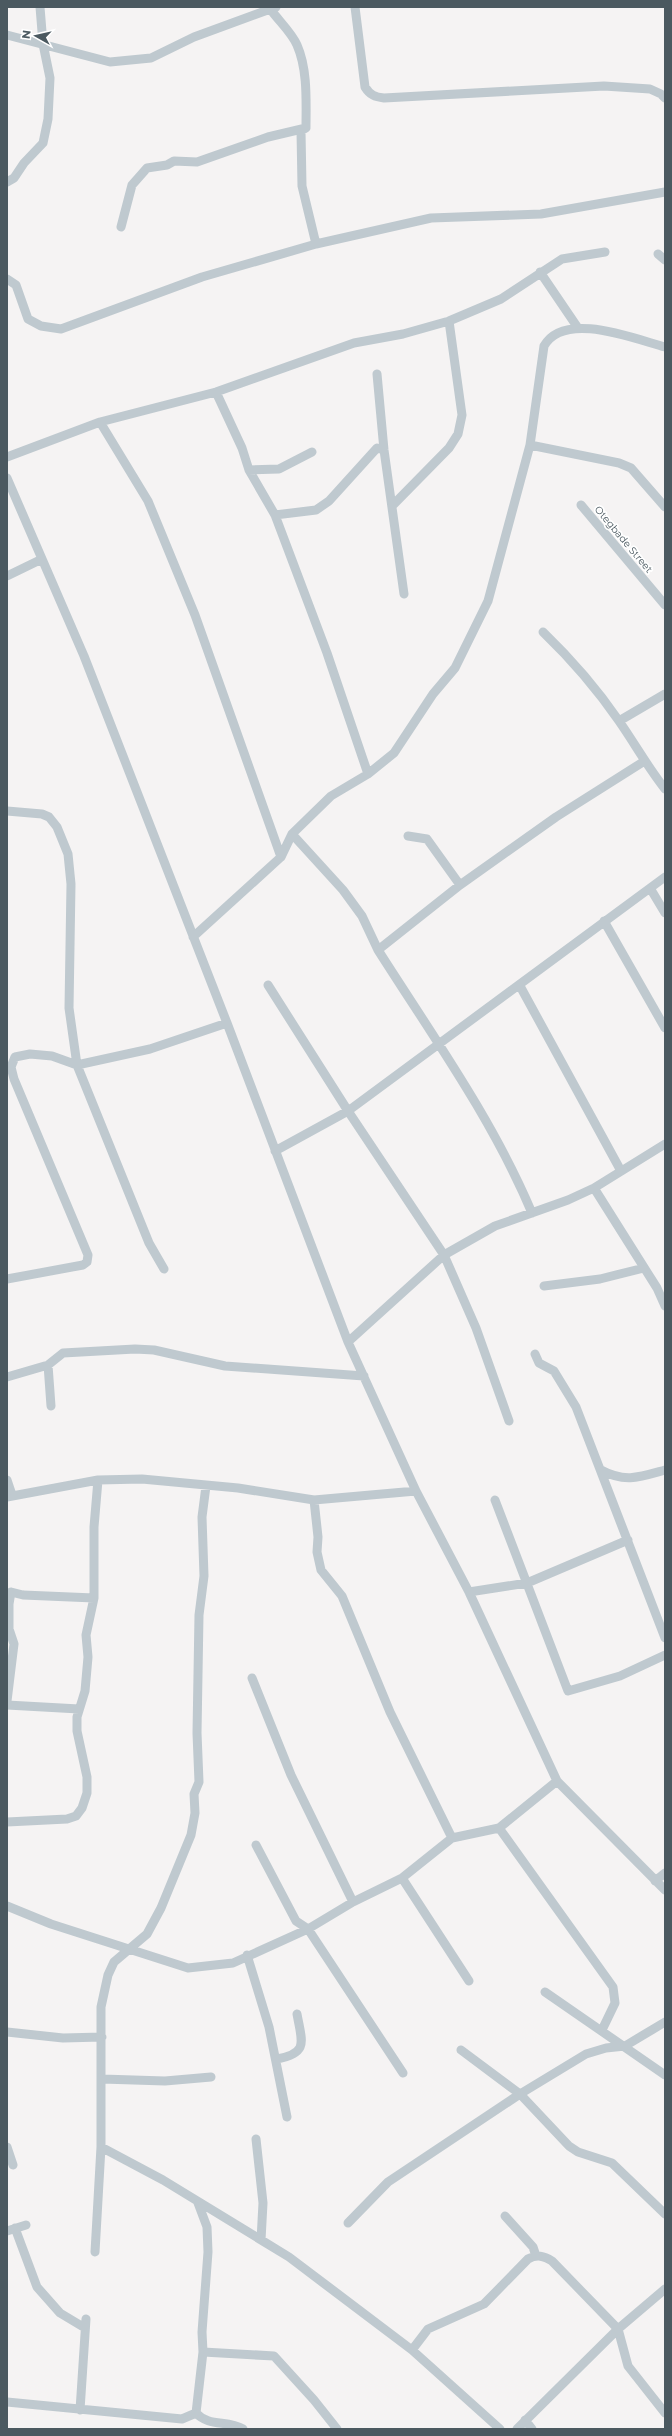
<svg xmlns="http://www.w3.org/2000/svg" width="672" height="2436" viewBox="0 0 672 2436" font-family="Montserrat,sans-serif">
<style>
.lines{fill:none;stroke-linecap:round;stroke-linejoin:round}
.minor{stroke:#bfc9cf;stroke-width:9}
.labels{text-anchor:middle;stroke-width:3.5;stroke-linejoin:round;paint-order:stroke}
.street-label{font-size:10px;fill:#4b5960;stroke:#fff}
</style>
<rect width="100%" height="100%" fill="#f5f3f3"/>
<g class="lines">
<path class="minor" d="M355 7 365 87C370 95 375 97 384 98L604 86 650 89 661 94 665 98
M271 10C279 21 292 33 297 45 308 70 306 102 306 128L301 131 302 186 316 244
M7 35 110 62 151 58 194 37 276 7
M7 182 14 178 24 163 43 143 48 119 50 78 43 44 40 7
M121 227 132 185 147 168 167 165 174 161 197 162 268 137 306 128
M658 254 665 260
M540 272 578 328
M7 279 16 285 28 319 41 326 61 329 202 277 316 244 431 218 541 214 665 192
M377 374 384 450 404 594
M216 392 242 448 249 470 275 515 327 653 368 774
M100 422 148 501 195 615 281 857
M530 445 619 463 631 468 665 507
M7 457 100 422 216 392 354 343 403 334 449 321 501 299 562 259 605 252
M249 470 279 469 312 452
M7 478 84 656 227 1023 348 1342 416 1491 469 1592 557 1781 665 1890
M393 505 449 448 458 434 462 415 449 321
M581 505 665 605
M275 515 316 510 329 501 377 448 384 450
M7 576 42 559
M543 632C571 659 597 689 619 721 635 744 647 766 665 789
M619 721 665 694
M7 811 42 814 49 817 57 827 68 854 71 884 69 1008 77 1065 149 1243 164 1269
M292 834 343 890 362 916 378 950
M408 836 427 839 460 885
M650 888 665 913
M604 921 665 1028
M193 937 281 857 292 834 331 796 368 774 394 753 433 694 455 668 488 601 530 445 544 346C564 310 635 339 665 347
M268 985 348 1111 444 1255 476 1328 509 1421
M520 986 621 1171
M275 1151 348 1111 665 877
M594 1188 657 1288 665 1306
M532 1213C493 1120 432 1035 378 950L460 885 556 817 643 762
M7 1279 83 1265 87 1262 88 1255 14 1079 11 1067 15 1057 30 1054 52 1056 77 1065 150 1049 227 1023
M544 1286 600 1279 644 1268
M348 1342 444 1255 495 1226 568 1200 594 1188 665 1144
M535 1354 539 1363 554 1371 576 1407 665 1638
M48 1365 51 1406
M7 1377 48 1365 63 1353 135 1349 154 1350 225 1366 364 1376
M601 1470C625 1483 640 1477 665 1470
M7 1480 12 1495
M7 1497 98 1480 142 1479 238 1488 314 1500 416 1491
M314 1500 318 1537 317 1552 321 1570 342 1596 390 1712 452 1838
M495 1500 568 1691 620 1676 665 1655
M469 1592 527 1583 628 1540
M252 1678 291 1775 353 1902
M7 1701 14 1644 9 1629V1604L11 1592 23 1595 94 1598
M7 1705 79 1709
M7 1822 67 1819 76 1816 82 1808 87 1793V1777L77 1731V1717L85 1691 88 1657 86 1635 94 1598V1527L98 1480
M499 1828 613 1987 615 2003 602 2030
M256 1845 296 1921 308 1929 403 2073
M402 1878 469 1981
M655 1881 665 1873
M7 1906 51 1924 188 1968 233 1963 308 1929 353 1902 402 1878 452 1838 499 1828 557 1781
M247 1955 269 2027 287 2117
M545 1992 665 2075
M7 2032 63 2038 102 2037
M461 2050 520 2094 569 2146 578 2152 612 2163 665 2214
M277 2059C309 2053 302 2042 297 2014
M102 2079 165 2081 211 2077
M256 2139 263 2203 261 2240
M7 2147 13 2165
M101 2147 163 2180 289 2257 412 2350 500 2429
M198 2203 207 2227 208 2252 202 2332 203 2352 196 2413C209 2427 227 2420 243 2429
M505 2216 533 2247 536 2256
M348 2223 388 2182 520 2094 586 2054 606 2048 625 2046 665 2022
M15 2228 37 2287 60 2313 85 2328
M7 2231 26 2225
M95 2252 101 2147V2007L108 1975 114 1962 147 1934 161 1908 191 1835 195 1813 194 1794 199 1782 197 1733 199 1615 204 1576 202 1517 206 1486
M412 2350 428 2329 484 2304 528 2259C537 2254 544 2256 552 2261L618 2329 628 2366 665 2413
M203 2352 274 2356 314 2400 337 2429
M7 2402 182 2419 196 2413
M80 2410 86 2319
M525 2420 532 2429
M517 2429 618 2329 665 2289"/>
</g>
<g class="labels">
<g class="street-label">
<text transform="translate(624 539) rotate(50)" y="4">Otegbade Street</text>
</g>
</g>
<rect width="672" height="2436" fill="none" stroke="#4b5960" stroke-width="16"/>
<g transform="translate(36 36) rotate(278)" stroke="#ffffff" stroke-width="3" paint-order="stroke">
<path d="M0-3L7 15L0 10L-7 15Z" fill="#4b5960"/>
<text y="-6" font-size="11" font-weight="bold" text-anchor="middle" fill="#4b5960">N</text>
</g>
</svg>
